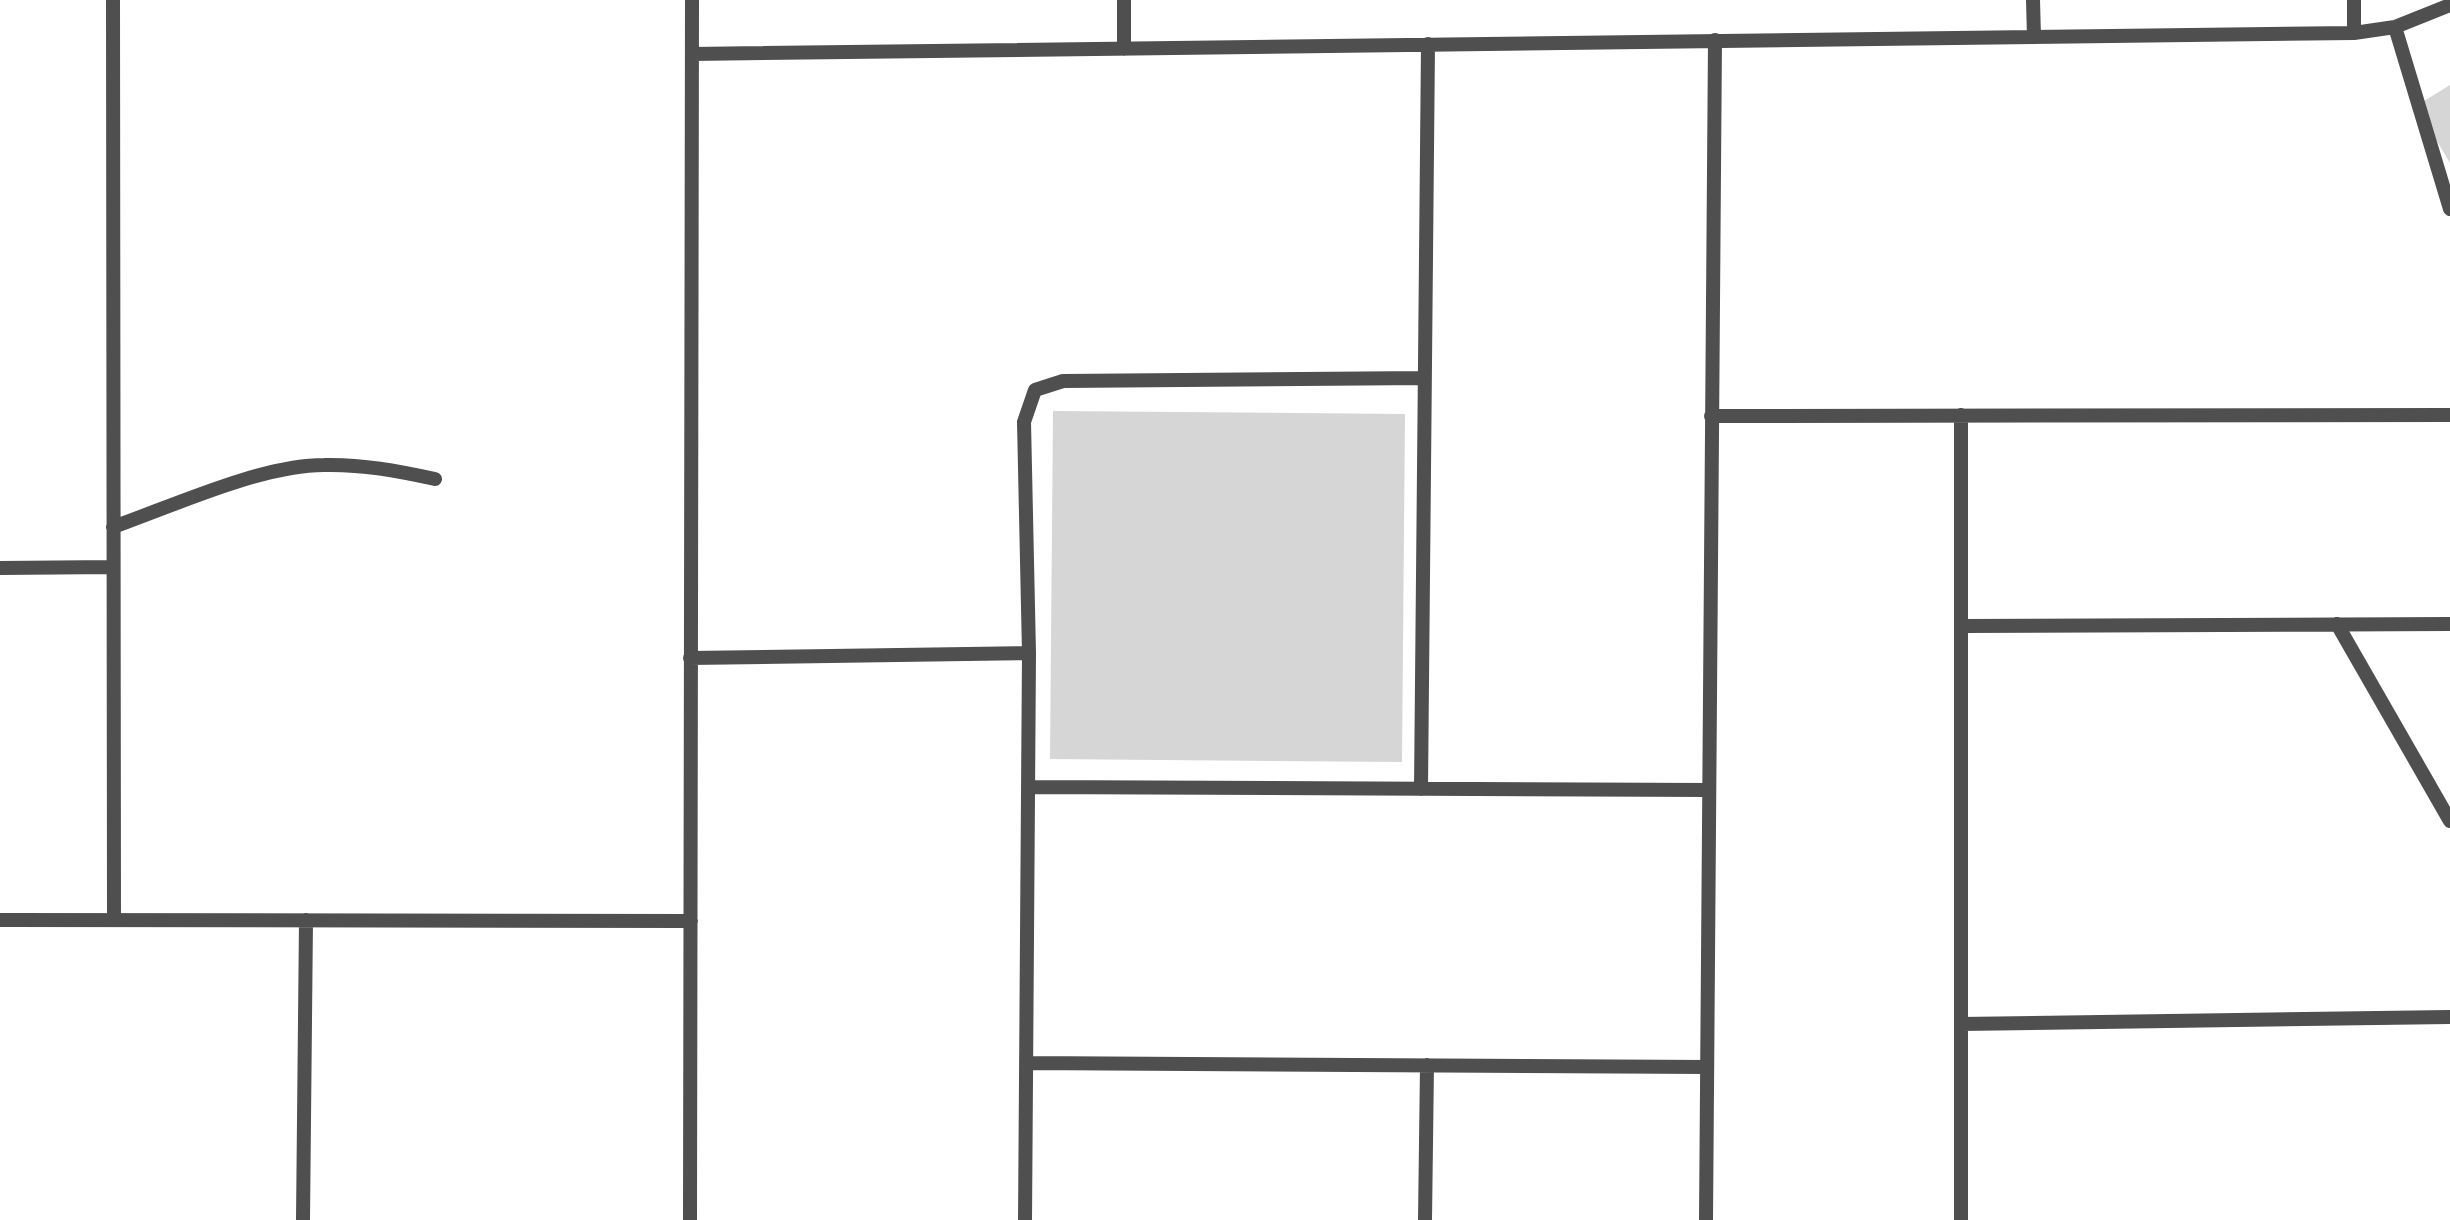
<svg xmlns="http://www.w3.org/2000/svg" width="2450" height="1220" viewBox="0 0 2450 1220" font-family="'Public Sans',sans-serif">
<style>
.green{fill:#d6d6d6}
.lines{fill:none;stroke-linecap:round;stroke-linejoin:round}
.minor{stroke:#4f4f4f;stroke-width:14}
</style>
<rect width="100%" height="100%" fill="#fff"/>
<path class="green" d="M2450 85V163L2416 106Z
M1053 411 1405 414 1402 762 1050 759Z"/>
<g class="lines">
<path class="minor" d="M113 0 114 920
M1124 0V49
M2033 0 2034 37
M2354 0V33
M2395 27 2450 209
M692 54 2354 33 2395 27 2450 5
M1961 415V1220
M1711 416 2450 415
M113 527C173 506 261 465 324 465 362 464 398 471 435 479
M0 568 113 567
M2337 624 2450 821
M1961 626 2450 624
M690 658 1029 653
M1028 787 1709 790
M1421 789 1428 44
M0 920 691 921
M1961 1024 2450 1017
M1026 1063 1707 1067
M303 1220 306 920
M690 1220 692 0
M1025 1220 1029 653 1024 422 1035 390 1063 381 1424 378
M1425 1220 1427 1065
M1706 1220 1715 40"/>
</g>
</svg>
